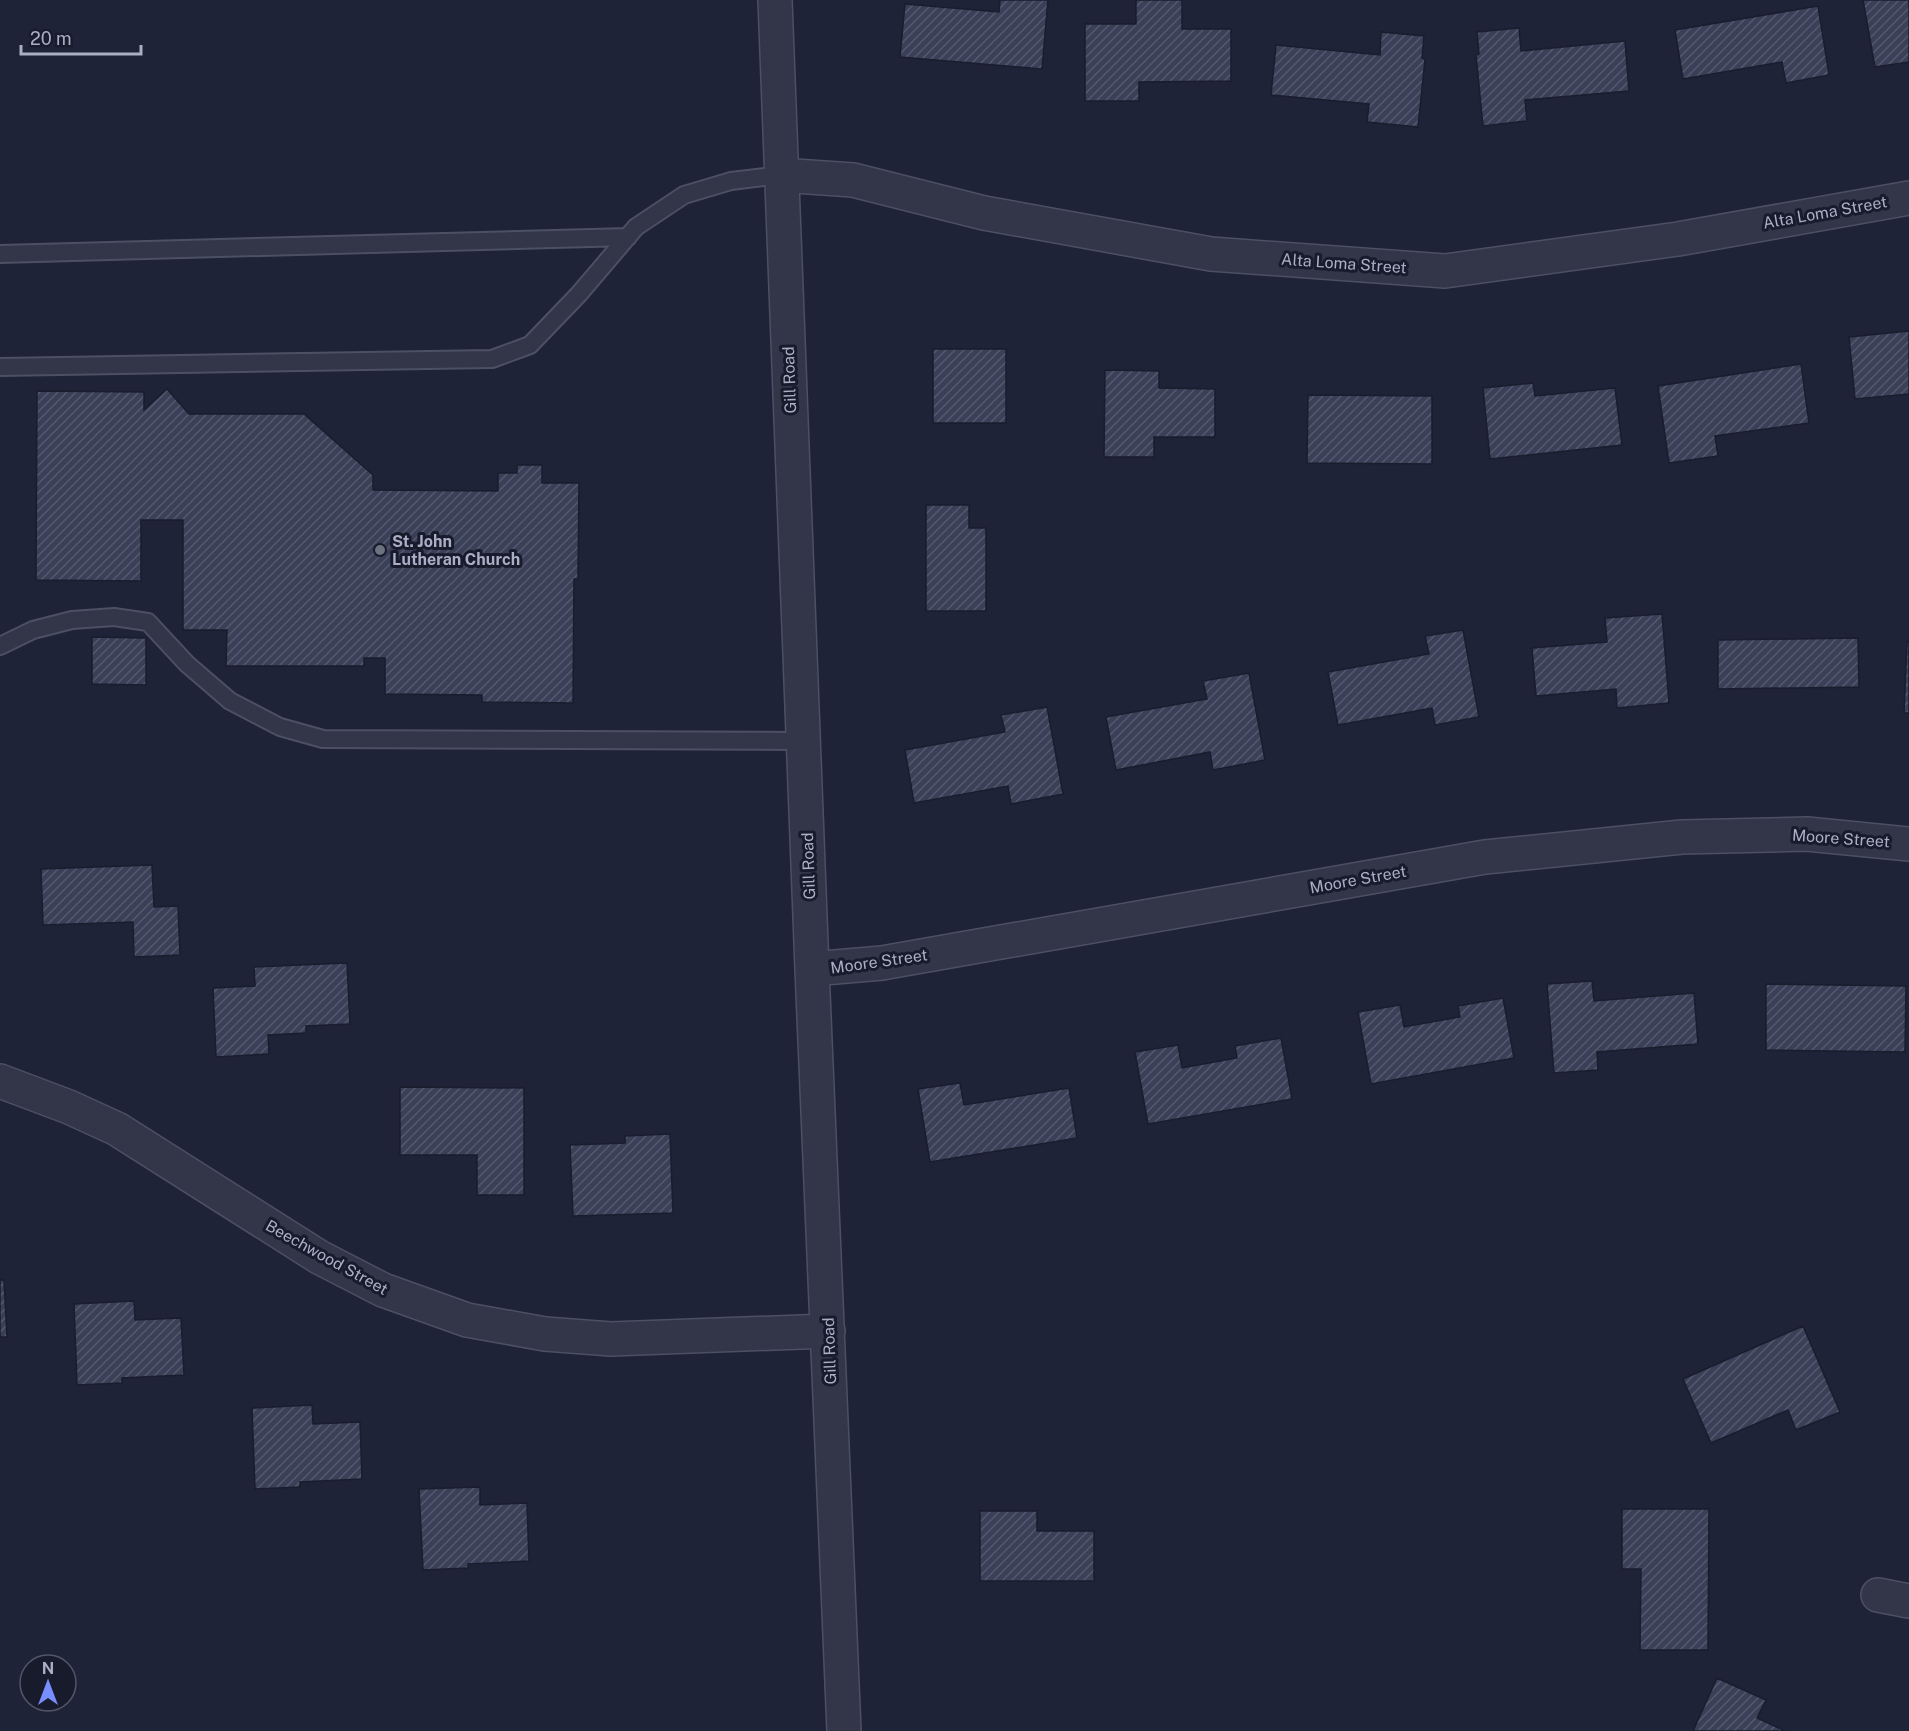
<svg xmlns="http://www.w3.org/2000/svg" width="1909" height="1731" viewBox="0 0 1909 1731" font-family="'Public Sans',sans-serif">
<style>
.building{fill:url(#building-hatch);stroke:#191d2e;stroke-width:1.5}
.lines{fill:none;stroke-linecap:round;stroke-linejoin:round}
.lane-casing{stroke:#4c5063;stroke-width:20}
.street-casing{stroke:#4c5063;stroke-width:36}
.lane{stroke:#323648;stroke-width:16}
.street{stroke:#323648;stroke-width:33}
.worship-dot{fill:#6b7280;stroke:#171b2c;stroke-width:2}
.labels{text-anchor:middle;stroke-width:6;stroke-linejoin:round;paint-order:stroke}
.street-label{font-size:16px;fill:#abafc5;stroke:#171b2c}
.poi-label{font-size:16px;font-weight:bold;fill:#abafc5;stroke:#171b2c;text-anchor:start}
</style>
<defs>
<pattern id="building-hatch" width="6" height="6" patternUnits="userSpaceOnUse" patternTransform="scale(1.5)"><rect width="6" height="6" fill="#3a4058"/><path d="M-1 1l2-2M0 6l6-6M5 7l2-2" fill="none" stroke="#54596e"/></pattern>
</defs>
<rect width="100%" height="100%" fill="#1e2337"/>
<path class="building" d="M1000 0H1048L1042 69 900 57 905 4 999 12Z
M1136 0H1182V29H1231V81L1139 82V101H1085V24H1136Z
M1863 0H1909V62L1875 67Z
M1818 6 1829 75 1786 83 1782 62 1683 79 1675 30Z
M1519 28 1521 51 1625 41 1629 91 1525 100 1527 121 1483 126 1476 55 1479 54 1477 32Z
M1381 32 1424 36 1422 58 1425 59 1418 127 1367 122 1369 104 1271 95 1276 45 1380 55Z
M1909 331V394L1855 399 1849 337Z
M933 349H1006V423H933Z
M1801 364 1809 423 1715 436 1718 456 1669 463 1658 386Z
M1105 370 1159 371V388L1215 389V437H1154V457H1104Z
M1533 383 1535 396 1615 388 1622 445 1490 459 1483 388Z
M167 389 189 414H304L373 475V490L498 491V473H517V465H542V483H579L578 579H574L573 703 482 702V695L385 694V658H364V666H226L227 630H183V520H141V581L36 580 37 391 144 392V410Z
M1308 395 1432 396V464L1307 463Z
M926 505H969V528H986V611H926Z
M1662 614 1669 703 1617 708 1616 689 1536 696 1532 648 1607 642 1605 618Z
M1463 630 1479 717 1435 725 1432 708 1338 725 1328 672 1429 654 1425 636Z
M92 637 146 638V685L92 684Z
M1858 638 1859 687 1718 689V640Z
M1907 642H1909V713H1904Z
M1249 673 1265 760 1213 770 1210 752 1116 770 1106 717 1207 699 1203 681Z
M1047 707 1063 794 1011 804 1008 786 914 803 905 750 1005 732 1001 715Z
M152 865 154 907 178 906 180 955 134 957 133 922 43 925 41 869Z
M347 963 350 1024 306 1026V1033L268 1035 269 1054 216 1057 213 988 255 986 254 967Z
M1592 981 1594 1001 1694 993 1698 1044 1597 1052 1598 1070 1554 1073 1547 984Z
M1766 984 1906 986 1905 1052 1766 1050Z
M1503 998 1514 1058 1371 1084 1358 1012 1400 1005 1404 1027 1460 1017 1458 1006Z
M1281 1038 1292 1099 1148 1124 1135 1052 1178 1045 1182 1068 1237 1058 1235 1046Z
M960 1083 964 1105 1069 1088 1077 1138 930 1162 918 1089Z
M400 1087 524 1088V1195H477V1155H400Z
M670 1134 673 1213 573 1216 570 1145 625 1143V1136Z
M0 1280H4L7 1337H0Z
M134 1301 135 1320 181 1318 184 1375 122 1378V1383L77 1385 74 1304Z
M1803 1326 1840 1412 1796 1430 1788 1410 1711 1443 1683 1379Z
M312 1405 313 1424 360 1422 362 1479 300 1482V1487L255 1489 252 1408Z
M480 1487V1505L527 1503 529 1561 468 1564V1568L423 1570 419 1489Z
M1622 1509H1709L1708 1650H1640L1641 1569H1622Z
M980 1511H1037V1531H1094V1581H980Z
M1717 1678 1766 1700 1757 1718 1785 1731H1693Z"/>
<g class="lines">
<g class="lane-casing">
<path id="lane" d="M0 254 628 237
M0 367 492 359 530 345 579 294 636 227 684 195 731 181 780 175
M0 646 33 630 72 620 114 617 148 622 187 664 230 701 280 727 323 739 803 741"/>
</g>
<g class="street-casing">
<path id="street" d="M775 0 812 969 844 1731
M780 175 853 180 984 213 1211 254 1445 271 1678 239 1909 198
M812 969 882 963 1485 857 1682 837 1807 834 1909 844
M0 1081 69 1107 117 1129 319 1257 383 1290 467 1320 545 1334 611 1339 828 1331
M1878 1595 1909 1601"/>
</g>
<use href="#lane" class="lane"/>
<use href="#street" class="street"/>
</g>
<circle class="worship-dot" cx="380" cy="550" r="6"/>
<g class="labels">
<g class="street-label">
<text transform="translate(1825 212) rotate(-10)" y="6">Alta Loma Street</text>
<text transform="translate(1344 263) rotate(4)" y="6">Alta Loma Street</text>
<text transform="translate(789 380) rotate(-92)" y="6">Gill Road</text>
<text transform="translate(1841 838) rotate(4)" y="6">Moore Street</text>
<text transform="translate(808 866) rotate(-92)" y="6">Gill Road</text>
<text transform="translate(1358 879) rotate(-10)" y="6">Moore Street</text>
<text transform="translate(879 961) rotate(-8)" y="6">Moore Street</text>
<text transform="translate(327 1257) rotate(29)" y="6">Beechwood Street</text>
<text transform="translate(829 1351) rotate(-92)" y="6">Gill Road</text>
</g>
<g class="poi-label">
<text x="392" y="547">St. John<tspan x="392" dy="18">Lutheran Church</tspan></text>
</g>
</g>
<g transform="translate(48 1683)"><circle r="28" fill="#171b2c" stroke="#525669" stroke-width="1.5"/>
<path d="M0-4.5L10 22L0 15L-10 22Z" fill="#788dfe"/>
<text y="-9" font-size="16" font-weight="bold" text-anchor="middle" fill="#abafc5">N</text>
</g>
<path d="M21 45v9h120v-9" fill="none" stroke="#abafc5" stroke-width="3"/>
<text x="30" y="45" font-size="18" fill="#abafc5" stroke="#171b2c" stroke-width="4.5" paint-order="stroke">20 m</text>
</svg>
